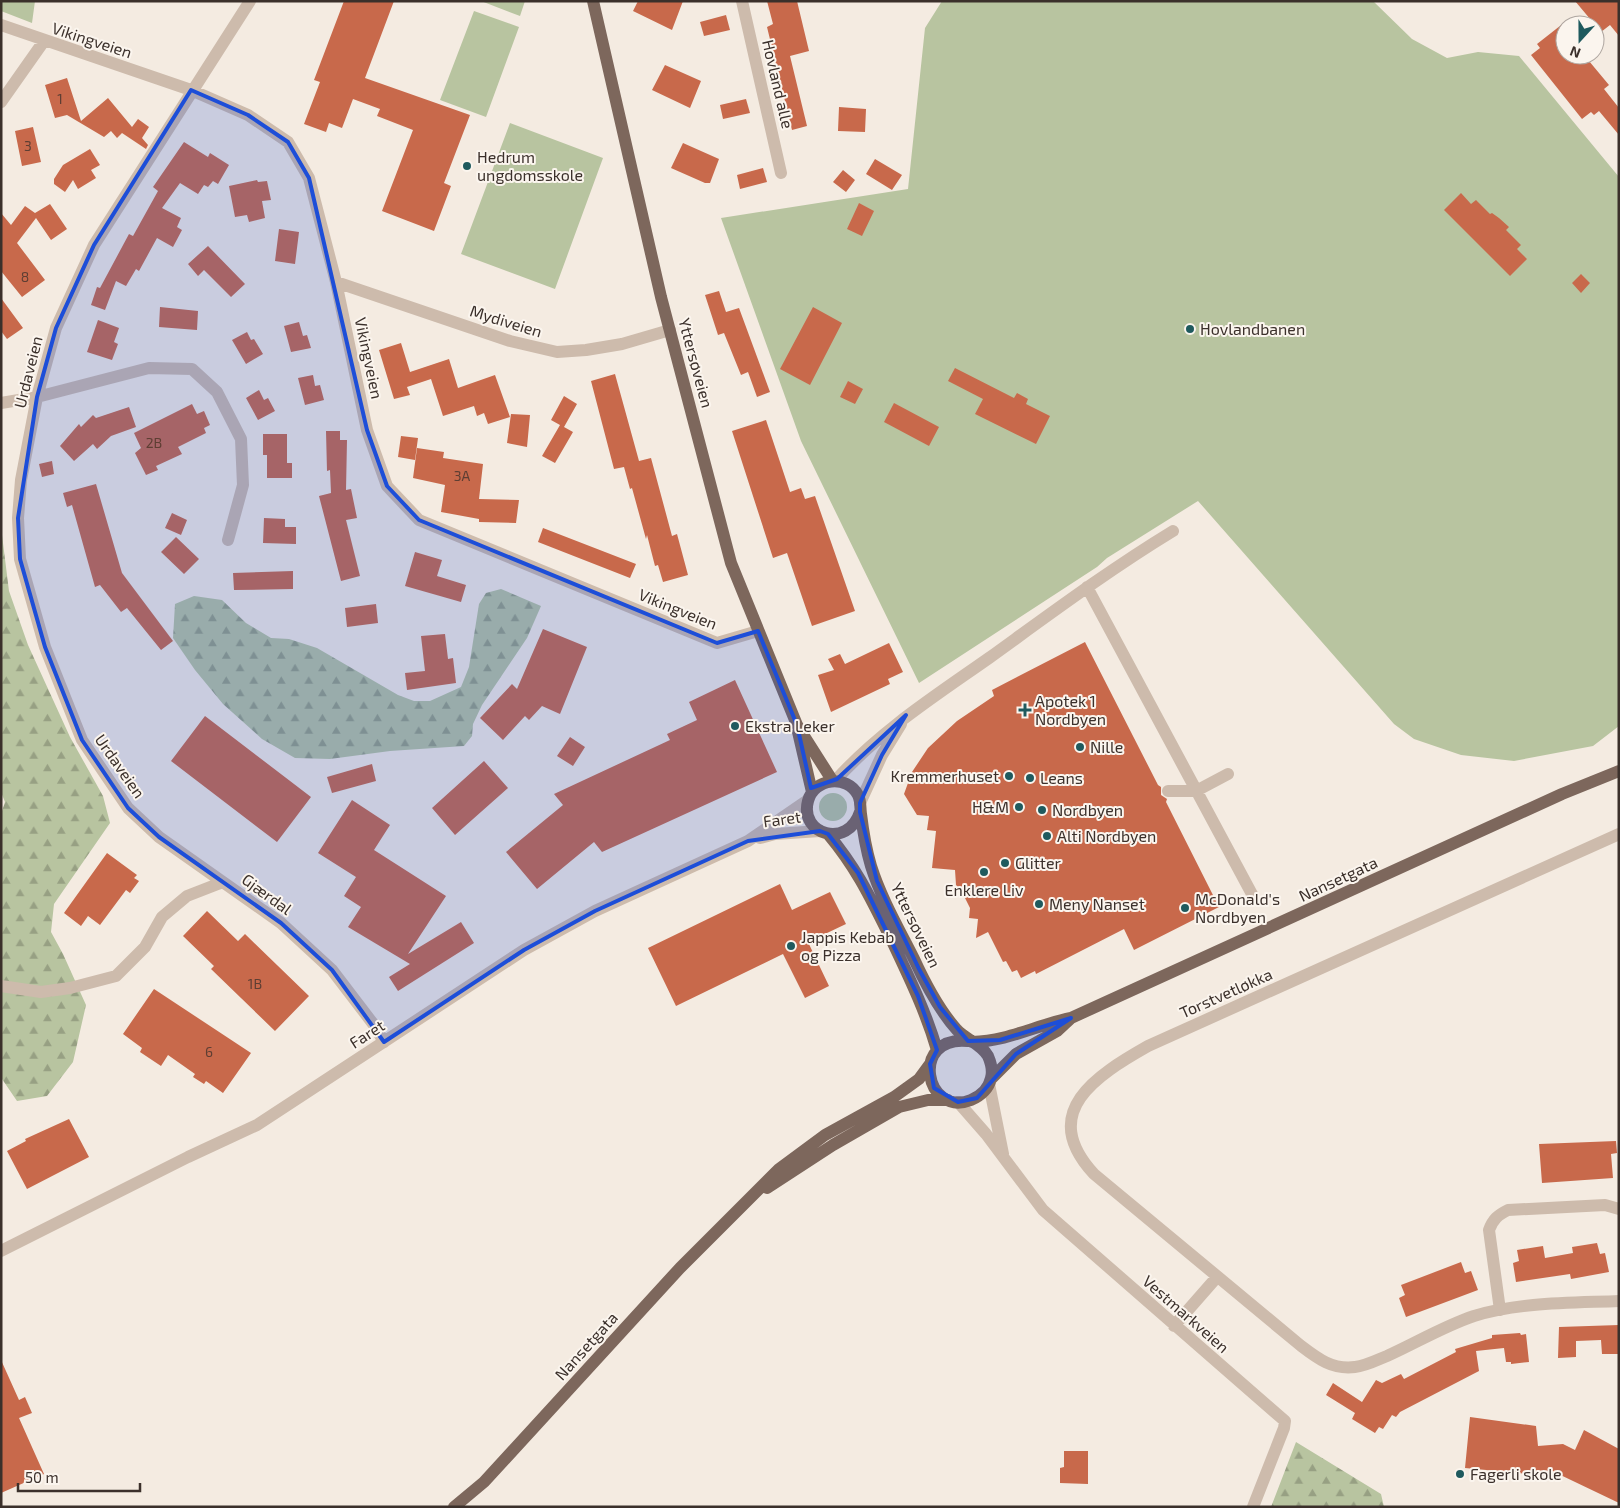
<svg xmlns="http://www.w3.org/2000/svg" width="1620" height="1508" viewBox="0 0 1620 1508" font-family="'Exo 2',sans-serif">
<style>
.grass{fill:#b8c4a0}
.forest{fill:url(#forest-firs)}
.building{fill:#c8694b}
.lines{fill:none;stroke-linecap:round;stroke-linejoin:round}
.minor{stroke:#cdbbac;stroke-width:12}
.major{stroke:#7d675c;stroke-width:12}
.marked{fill:#1d4ed8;fill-opacity:0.2;stroke:#1d4ed8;stroke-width:4;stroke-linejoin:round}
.poi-dot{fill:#1f5a5e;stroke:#fbf5ee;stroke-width:2}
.labels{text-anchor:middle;stroke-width:4;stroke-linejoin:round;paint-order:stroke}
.number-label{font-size:14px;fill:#5e3e33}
.street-label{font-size:16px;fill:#3b302b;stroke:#fbf5ee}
.poi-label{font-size:16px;fill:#3b302b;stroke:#fbf5ee;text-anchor:start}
</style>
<defs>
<pattern id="forest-firs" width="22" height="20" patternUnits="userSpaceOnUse" patternTransform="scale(1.25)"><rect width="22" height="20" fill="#b8c4a0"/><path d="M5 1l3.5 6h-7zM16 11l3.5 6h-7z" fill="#97a083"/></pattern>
</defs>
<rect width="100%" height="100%" fill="#f4ebe1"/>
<path class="grass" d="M1 1H35L32 23 1 11Z
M481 1H525L520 16Z
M942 1H1373L1412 39 1447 58 1478 52 1519 56 1619 177V726L1593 746 1514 761 1461 755 1414 739 1394 724 1198 501 1107 558 1097 567 919 683 801 441 721 218 908 189 925 28Z
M474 11 519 27 486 117 440 100Z
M510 123 603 158 555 289 461 254Z
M819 807a14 14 0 1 1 28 0a14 14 0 1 1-28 0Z"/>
<path class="forest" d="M1 527 9 591 28 645 70 737 103 796 110 823 54 904 51 932 63 954 86 1005 73 1062 47 1096 17 1101 2 1079 1 1072V814L5 802 1 792Z
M501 589 541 606 527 638 482 705 473 724 472 736 464 746 390 751 330 759 295 758 262 739 223 704 195 670 173 638 175 604 194 596 222 600 246 623 271 638 289 639 317 648 398 695 414 701H430L461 687 469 667 479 604 486 593Z
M1296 1442 1381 1494 1384 1507H1271Z"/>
<path class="building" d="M344 1H394L365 78 470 115 444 183 451 186 434 231 382 211 413 130 377 116 380 109 353 99 342 128 329 123 326 132 304 124 320 82 314 80Z
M638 1H683L672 30 633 11Z
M767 1H797L809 51 790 56 807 126 792 130 767 27 773 24Z
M1575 1H1619V36L1610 25 1601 32Z
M726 15 730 30 704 36 700 22Z
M1565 22V55H1584L1609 85 1604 89 1619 108V135L1599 111 1594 115 1591 112 1582 119 1531 55 1540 48 1537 44Z
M665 65 701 81 690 108 652 90Z
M67 78 81 121 108 98 132 127 138 119 149 127 142 138 148 145 146 149 122 133 117 138 111 131 104 137 67 115 55 118 45 85Z
M746 99 750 113 723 119 720 105Z
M839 107 866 109 865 132 838 131Z
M33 127 41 162 22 166 15 131Z
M184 142 208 157 210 153 229 165 218 184 213 181 208 187 204 185 198 194 180 183 162 208 181 218 177 227 182 230 173 247 157 238 139 271 136 269 126 286 116 281 105 310 91 305 97 287 100 288 129 234 133 236 158 191 153 187Z
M683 143 719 159 710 183H705L671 168Z
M90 149 100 165 91 170 96 178 78 189 73 180 65 192 54 184V179L63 165Z
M875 159 902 175 892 190 866 174Z
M763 168 767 182 740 189 737 175Z
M843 170 855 180 846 192 833 182Z
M257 180 258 182 267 181 271 200 262 201 265 218 249 222 247 215 235 217 229 186Z
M1461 193 1471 204 1476 200 1490 214 1492 213 1499 218 1509 227 1506 230 1521 245 1517 249 1527 259 1510 276 1444 210Z
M859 203 874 211 862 236 847 229Z
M50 204 67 229 51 240 36 218 17 243 45 280 22 297 1 271V213L11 225 25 206 35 213Z
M279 229 299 232 295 264 275 261Z
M208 246 245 284 231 297 204 270 198 276 188 264Z
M1581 274 1590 283 1581 293 1572 283Z
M719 291 726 312 739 308 770 392 757 397 748 372 741 375 724 333 718 335 705 295Z
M1 298 23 328 7 339 1 331Z
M160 307 198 311 197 330 159 327Z
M813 307 842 323 810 385 780 369Z
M98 320 119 328 114 342 118 344 112 360 87 352Z
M299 322 303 336 307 335 311 348 291 352 284 326Z
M247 332 251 340 254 339 263 354 246 364 232 340Z
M401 343 410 372 449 359 458 388 495 375 510 417 488 424 484 413 477 416 474 406 443 416 431 379 407 387 410 395 394 399 379 350Z
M955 368 1014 398 1017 393 1028 399 1026 404 1050 416 1036 444 975 414 983 399 948 381Z
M615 374 639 461 651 458 672 536 677 534 688 575 663 582 658 565 655 566 647 535 646 539 632 488 630 489 624 467 614 469 591 381Z
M313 375 315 386 320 385 324 400 305 405 298 378Z
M848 381 863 389 855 404 840 397Z
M259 390 264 400 268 398 275 411 258 420 246 398Z
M564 396 577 404 564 427 573 432 555 463 542 456 560 425 551 420Z
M894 403 939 427 929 446 884 422Z
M192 404 197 414 204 411 210 425 204 428 206 433 178 447 182 454 156 466 158 470 146 475 135 453 141 448 134 433Z
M129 407 136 427 111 436 97 449 93 444 74 461 60 446 79 424 81 427 93 415 96 418Z
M511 414 530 415 527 447 507 443Z
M766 420 790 492 801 488 805 499 815 496 855 611 812 626 787 553 773 558 732 431Z
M326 431H340V440H347L346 490 351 489 357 518 346 520 360 576 341 581 319 496 331 493 330 470 327 471Z
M263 434H287V463H292V478H267V455H263Z
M401 436 418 438 415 460 398 457Z
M417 448 444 452 443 458 483 464 479 499 519 500 516 523 479 522V519L441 512 445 485 413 478Z
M52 461 54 474 42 477 39 464Z
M96 484 122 573 173 641 161 650 127 608 121 612 100 585 95 587 72 505 67 507 63 493Z
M172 513 187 520 181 535 165 528Z
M264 518 285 519V527H296V544L263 543Z
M543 528 636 564 630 578 538 542Z
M176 537 199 559 184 574 161 552Z
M415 552 442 560 437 576 466 585 461 602 405 586Z
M293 571V589L234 590 233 573Z
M376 604 378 623 347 627 345 608Z
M543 629 587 647 560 714 542 706 529 720 525 716 503 740 480 718 512 684 517 689Z
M445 634 448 659 453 658 456 683 407 690 405 673 425 671 421 636Z
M1085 642 1158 785 1161 787V795L1167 799 1166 802 1219 907 1134 950 1124 929 1036 974 1035 971 1021 978 1017 970 1012 972 1006 961 1003 962 988 932 976 938 978 919 969 918 970 908 961 890 956 885 955 870 932 868 936 831 927 830 929 816 917 815 904 794 912 772 928 748 957 721 994 696 992 690Z
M889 643 903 672 888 679 890 684 831 712 818 675 834 670 828 659 840 654 845 664Z
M735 680 777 772 602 852 594 842 537 889 506 852 563 805 554 794 670 740 667 734 697 720 689 702Z
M205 716 311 797 277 842 171 761Z
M570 737 585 747 573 766 557 756Z
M484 761 508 788 455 835 432 808Z
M372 764 376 781 332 793 327 777Z
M352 800 390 825 374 850 446 896 408 954 461 922 474 943 398 991 389 977 410 964 348 927 361 907 344 896 356 877 318 853Z
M107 853 137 875 134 878 139 881 130 893 126 890 100 925 88 916 81 926 64 913Z
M780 884 792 910 830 892 846 924 808 942 829 986 805 998 783 954 676 1006 648 948Z
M207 911 238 941 245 934 309 996 275 1031 211 969 214 966 183 936Z
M154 989 251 1053 223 1093 206 1081 204 1084 193 1077 195 1074 168 1055 161 1066 140 1052 142 1048 123 1034Z
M69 1119 89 1157 27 1189 7 1151 26 1141 25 1139Z
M1616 1141 1617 1153 1611 1154 1613 1178 1542 1183 1539 1144Z
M1597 1243 1600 1254 1605 1253 1609 1272 1571 1279 1570 1274 1516 1282 1513 1263 1519 1261 1517 1250 1543 1246 1545 1258 1573 1253 1572 1247Z
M1461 1262 1465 1273 1471 1271 1478 1290 1406 1317 1399 1298 1405 1295 1401 1285Z
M1619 1325V1354H1602L1601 1340 1576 1341V1357L1558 1358 1559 1327Z
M1520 1333 1521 1335 1526 1334 1529 1362 1511 1364V1362H1506L1504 1348 1476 1351 1479 1371 1400 1412 1396 1417 1392 1415 1383 1429 1379 1427 1375 1433 1352 1419 1355 1413 1326 1395 1333 1383 1362 1402 1376 1380 1382 1383 1401 1374 1404 1379 1456 1352 1455 1349 1492 1338V1335Z
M1 1360 19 1400 25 1397 32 1413 19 1418 44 1474 1 1493Z
M1470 1417 1536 1426 1538 1446 1563 1444 1575 1450 1584 1430 1619 1449V1503L1550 1470V1476L1465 1468Z
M1064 1451H1088V1484L1060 1483V1468L1064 1467Z"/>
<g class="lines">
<path class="minor" d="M250 1 94 245 56 328 37 397 21 480 18 518 20 559 45 647 82 740 128 808 159 837 281 923 332 970 374 1025 384 1042
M742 1 781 173
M1 25 191 90 248 115 288 142 309 178 336 282 367 430 387 486 419 520 717 643 758 631
M1 102 44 41
M336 282 510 341 557 352 586 350 622 344 670 330
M1 403 37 397 149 368 192 369 217 392 241 439 243 485 228 540
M1087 587 1253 896
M835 781C880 731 935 696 989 658 1050 614 1109 570 1173 531
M1168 791H1196L1228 774
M860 803 882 755 901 724
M1619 834 1148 1046C1097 1075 1037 1112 1094 1174L1300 1345C1317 1358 1332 1370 1355 1367 1366 1366 1377 1360 1387 1356 1416 1343 1444 1326 1474 1316 1520 1302 1572 1303 1619 1301
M760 838 775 834 820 831
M1 986 41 992 70 988 116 976 145 947 162 917 187 896 223 882
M989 1084 1003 1154
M958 1102 986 1134 1043 1210 1285 1421 1284 1428 1253 1507
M1 1251 188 1157 257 1125 524 950 595 911 748 841 808 800
M1500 1310 1489 1230C1493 1219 1498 1215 1508 1210L1605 1205 1619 1209
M1174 1326 1217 1277"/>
<path class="major" d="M593 1 661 297 731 563 797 725 832 780
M798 732 812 792
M860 812C848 849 799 835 808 801 814 778 847 774 858 795 861 801 860 807 861 814 863 831 866 849 871 866 881 898 899 929 914 959 925 983 939 1010 957 1030 967 1040 981 1044 988 1056 991 1063 993 1071 991 1078 989 1088 981 1096 971 1100 925 1118 909 1035 968 1041
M828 834C858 870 871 899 892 941 909 977 926 1012 937 1050
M972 1042C1009 1041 1036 1025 1071 1018L1562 794 1619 771
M991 1079 1016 1054 1057 1031 1071 1018
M767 1188 833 1145 899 1107 928 1100H948
M454 1507 484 1482 680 1268 779 1169 825 1135 894 1097 919 1079 930 1064"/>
</g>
<path class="marked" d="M191 90 248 115 288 142 309 178 367 430 387 486 419 520 717 643 758 631 797 725 811 788 837 779 906 715 882 755 860 803V812L877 881 919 969 940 1007 968 1041 1000 1040 1071 1018 1016 1054 977 1098 958 1102 934 1088 930 1064 937 1050 918 996 858 873 828 834 820 831 748 841 595 911 524 950 384 1042 332 970 281 923 159 837 128 808 82 740 45 647 20 559 18 518 37 397 56 328 94 245Z"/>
<g class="poi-dot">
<circle cx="467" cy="166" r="5"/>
<circle cx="1190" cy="329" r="5"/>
<path d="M1022.5 702.5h5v5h5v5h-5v5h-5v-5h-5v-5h5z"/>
<circle cx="735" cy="726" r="5"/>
<circle cx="1080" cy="747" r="5"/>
<circle cx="1009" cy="776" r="5"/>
<circle cx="1030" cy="778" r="5"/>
<circle cx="1019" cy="807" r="5"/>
<circle cx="1042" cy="810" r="5"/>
<circle cx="1047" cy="836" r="5"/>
<circle cx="1005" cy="863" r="5"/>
<circle cx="984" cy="872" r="5"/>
<circle cx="1039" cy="904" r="5"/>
<circle cx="1185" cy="908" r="5"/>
<circle cx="791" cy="946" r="5"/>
<circle cx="1460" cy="1474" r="5"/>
</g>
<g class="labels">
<g class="number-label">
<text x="60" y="104">1</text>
<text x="28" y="151">3</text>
<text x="25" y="282">8</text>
<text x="154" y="448">2B</text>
<text x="462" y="481">3A</text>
<text x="255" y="989">1B</text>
<text x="209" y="1057">6</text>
</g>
<g class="street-label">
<text transform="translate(92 40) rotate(18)" y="6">Vikingveien</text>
<text transform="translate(778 84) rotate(77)" y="6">Hovland alle</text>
<text transform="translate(506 321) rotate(17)" y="6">Mydiveien</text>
<text transform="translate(369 358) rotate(78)" y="6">Vikingveien</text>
<text transform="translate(696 363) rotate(75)" y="6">Yttersøveien</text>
<text transform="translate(28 372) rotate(-76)" y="6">Urdaveien</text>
<text transform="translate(678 609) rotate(22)" y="6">Vikingveien</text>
<text transform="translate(120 766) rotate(55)" y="6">Urdaveien</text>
<text transform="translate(782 819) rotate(-8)" y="6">Faret</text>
<text transform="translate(1338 879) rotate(-25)" y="6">Nansetgata</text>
<text transform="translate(267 894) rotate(36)" y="6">Gjærdal</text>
<text transform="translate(916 925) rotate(64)" y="6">Yttersøveien</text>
<text transform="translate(1226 993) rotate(-24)" y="6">Torstvetløkka</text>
<text transform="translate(367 1034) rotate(-33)" y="6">Faret</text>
<text transform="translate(1186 1314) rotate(41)" y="6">Vestmarkveien</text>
<text transform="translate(586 1346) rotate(-48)" y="6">Nansetgata</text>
</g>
<g class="poi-label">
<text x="477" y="163">Hedrum<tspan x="477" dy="18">ungdomsskole</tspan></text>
<text x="1200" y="335">Hovlandbanen</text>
<text x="1035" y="707">Apotek 1<tspan x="1035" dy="18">Nordbyen</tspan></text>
<text x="745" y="732">Ekstra Leker</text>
<text x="1090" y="753">Nille</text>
<text x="999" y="782" text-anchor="end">Kremmerhuset</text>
<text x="1040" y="784">Leans</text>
<text x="1009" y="813" text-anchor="end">H&amp;M</text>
<text x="1052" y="816">Nordbyen</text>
<text x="1057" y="842">Alti Nordbyen</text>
<text x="1015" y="869">Glitter</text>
<text x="984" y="896" text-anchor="middle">Enklere Liv</text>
<text x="1195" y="905">McDonald's<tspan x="1195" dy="18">Nordbyen</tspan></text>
<text x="1049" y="910">Meny Nanset</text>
<text x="801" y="943">Jappis Kebab<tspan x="801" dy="18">og Pizza</tspan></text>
<text x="1470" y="1480">Fagerli skole</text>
</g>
</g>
<rect width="1620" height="1508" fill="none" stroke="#3b302b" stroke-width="5"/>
<g transform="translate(1580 40) rotate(201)"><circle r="24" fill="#fbf5ee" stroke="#aea6a0"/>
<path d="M0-4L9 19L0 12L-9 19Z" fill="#1f5a5e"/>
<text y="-8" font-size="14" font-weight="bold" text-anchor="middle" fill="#3b302b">N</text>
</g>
<path d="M18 1483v8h122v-8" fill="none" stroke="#3b302b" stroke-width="2.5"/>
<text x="25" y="1483" font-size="15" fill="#3b302b" stroke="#fbf5ee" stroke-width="4" paint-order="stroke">50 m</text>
</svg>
